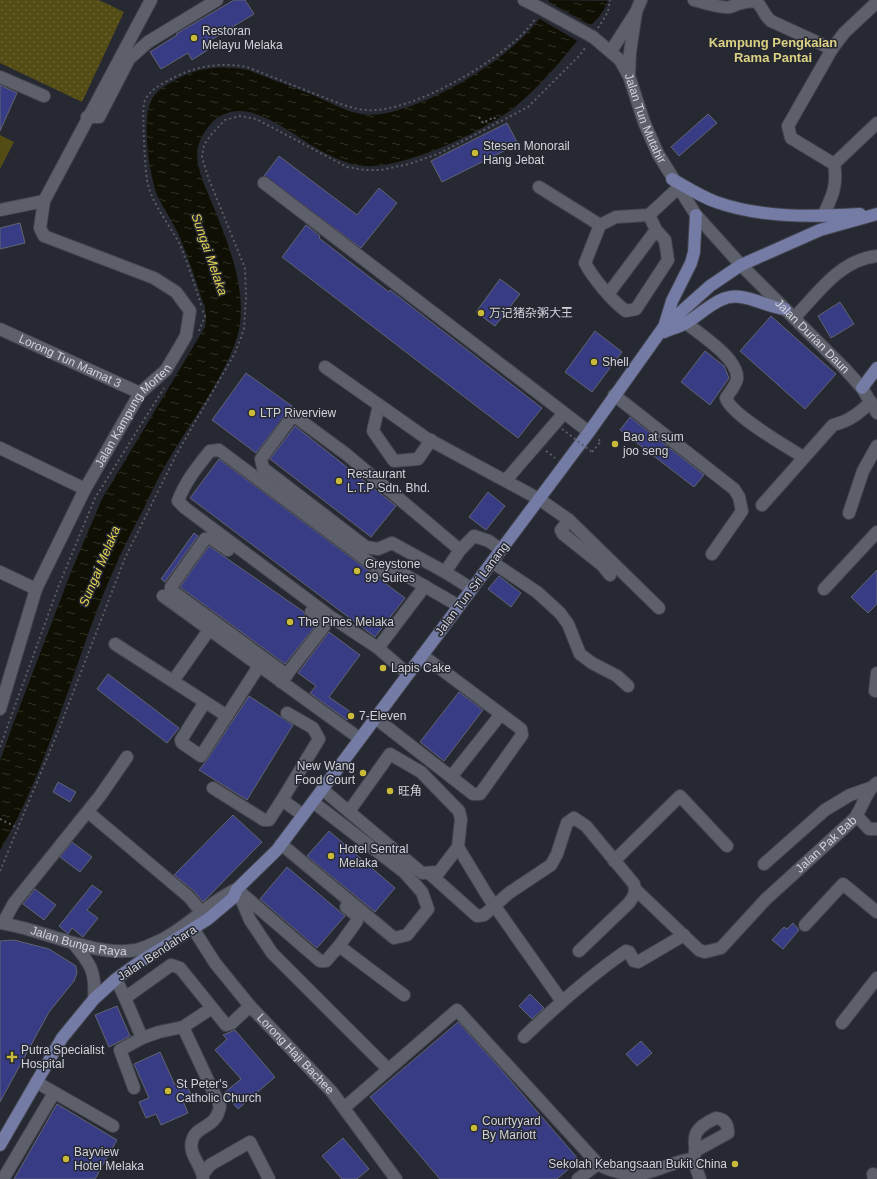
<svg xmlns="http://www.w3.org/2000/svg" width="877" height="1179" viewBox="0 0 877 1179" font-family="Helvetica,'Noto Sans SC',sans-serif">
<style>
.grass{fill:url(#grass-dots)}
.pitch{fill:#534c15}
.water{fill:url(#water-ripples)}
.pier{fill:#262832}
.building{fill:#383c85;stroke:#626470}
.lines{fill:none;stroke-linecap:round;stroke-linejoin:round}
.minor-casing{stroke:#42434c;stroke-width:14}
.major-casing{stroke:#42434c;stroke-width:14}
.path{stroke:#5a5c65;stroke-width:2;stroke-dasharray:2 3;stroke-linecap:butt}
.minor{stroke:#5d5f6b;stroke-width:12}
.major{stroke:#747ba5;stroke-width:12}
.minor-bridge-casing{stroke:#42434c;stroke-width:14;stroke-linecap:butt}
.path-bridge{stroke:#5a5c65;stroke-width:2;stroke-dasharray:2 3;stroke-linecap:butt}
.minor-bridge{stroke:#5d5f6b;stroke-width:12}
.poi-dot{fill:#caba3a;stroke:#262832;stroke-width:1.5}
.labels{text-anchor:middle;stroke-width:3;stroke-linejoin:round;paint-order:stroke}
.poi-label{font-size:12px;fill:#d2d3da;stroke:#262832;text-anchor:start}
.street-label{font-size:12px;fill:#d2d3da;stroke:#262832}
.neighbourhood-label{font-size:13px;font-weight:bold;fill:#dbd183;stroke:#262832}
.water-label{font-size:13px;font-style:italic;fill:#e4d450;stroke:#262832}
</style>
<defs>
<pattern id="grass-dots" width="8" height="8" patternUnits="userSpaceOnUse"><rect width="8" height="8" fill="#534c15"/><path d="M2 2h.1M6 6h.1" fill="none" stroke="#6b6536" stroke-width="1.8" stroke-linecap="round"/></pattern>
<pattern id="water-ripples" width="26" height="14" patternUnits="userSpaceOnUse"><rect width="26" height="14" fill="#100f04"/><path d="M2 4q2-2 4 0t4 0M15 11q2-2 4 0t4 0" fill="none" stroke="#323128"/></pattern>
</defs>
<rect width="100%" height="100%" fill="#262832"/>
<path class="grass" d="M0 0H99L124 12 82 102 0 63Z"/>
<path class="pitch" d="M0 135 14 142 0 169Z"/>
<path class="water" d="M549 0 608 1C603 16 591 24 581 36 562 60 540 86 516 106 485 131 405 169 364 166 324 162 293 127 256 114 239 108 221 111 210 125 203 133 198 142 197 153 197 172 207 190 214 208 228 243 245 285 240 324 234 365 190 423 169 459 159 475 151 493 143 510 133 529 123 548 115 567 97 606 84 646 70 686 50 742 31 798 0 850V761L12 727 71 572 102 499 205 327 206 320 205 308C197 285 190 262 181 240 175 225 165 211 158 197 149 177 141 118 152 99 157 90 167 85 175 80 198 67 223 65 248 70 270 79 292 86 313 95 329 102 344 111 361 114 409 123 536 48 549 0Z"/>
<path class="pier" d="M547 1 592 26 579 42 538 18Z"/>
<path class="building" d="M234 0H245L254 14 211 40 214 46 192 60 188 53 161 69 150 52 177 35 176 34Z
M0 85 17 93 0 131Z
M708 114 717 123 679 156 671 147Z
M507 123 518 144 442 182 431 161Z
M279 156 357 215 379 188 397 203 361 248 264 176Z
M20 223 25 243 0 249V228Z
M306 225 320 236 319 238 389 292 390 290 542 408 518 438 282 257Z
M500 279 520 294 495 326 476 312Z
M840 302 854 324 831 338 818 316Z
M771 316 836 374 805 409 740 351Z
M595 331 622 352 592 392 565 372Z
M705 351 724 366 729 378 710 405 681 382Z
M246 373 292 406 256 453 212 420Z
M630 417 704 475 694 487 620 430Z
M295 426 396 506 371 537 270 459Z
M219 459 405 598 375 637 190 498Z
M488 492 505 506 486 530 469 517Z
M194 533 198 536 165 582 161 579Z
M209 546 304 612 306 618 316 625 285 664 180 587Z
M877 570V604L868 613 851 597Z
M499 576 521 593 511 607 488 589Z
M329 632 360 655 329 697 352 713 347 720 310 693 316 686 298 673Z
M108 674 179 728 167 743 97 689Z
M459 692 483 710 444 761 420 742Z
M249 696 293 725 247 800 199 770 207 760Z
M58 782 76 792 70 802 53 792Z
M233 815 262 842 203 902 194 891 174 875Z
M329 831 395 888 375 912 307 856Z
M72 842 92 857 80 872 60 857Z
M287 867 345 916 317 948 260 899Z
M92 885 102 892 87 910 98 918 83 937 72 928 68 934 59 926Z
M35 889 56 905 44 920 23 904Z
M793 923 799 930 783 949 772 940 784 927 787 929Z
M14 940 49 949 76 966 77 973 74 981 49 1012 0 1102V941Z
M530 994 544 1008 532 1019 519 1006Z
M117 1006 130 1036 109 1047 95 1015Z
M458 1022 499 1067 579 1160 557 1179H440L370 1097Z
M235 1030 275 1077 238 1109 224 1093 241 1079 215 1050 227 1039 223 1035Z
M641 1041 652 1053 637 1066 626 1054Z
M160 1052 175 1085 185 1081 192 1097 183 1101 188 1113 161 1125 156 1114 146 1118 139 1102 149 1098 134 1064Z
M57 1104 117 1140 95 1179H14Z
M343 1138 369 1169 357 1179H342L322 1156Z"/>
<g class="lines">
<g class="minor-casing">
<g id="minor">
<path d="M524 0 538 7"/>
<path d="M694 0C701 2 723 9 730 7 738 4 747 0 756 2 762 5 764 16 771 21L832 49"/>
<path id="s1" d="M593 37 620 60 629 76 644 122 658 154 696 215 741 265 846 370 862 388 877 413"/>
<path d="M611 51 636 12 641 0"/>
<path d="M629 76 630 52 636 12"/>
<path d="M0 77 44 96"/>
<path d="M87 117H99L129 59 148 42 217 0"/>
<path d="M834 164 877 123"/>
<path d="M264 183 589 432"/>
<path d="M539 187 600 225 616 217 649 215 678 188"/>
<path d="M0 210 44 201"/>
<path d="M823 216C832 197 838 185 834 164L791 138 788 126 832 49 844 33 877 2"/>
<path d="M600 225 585 263C593 278 612 301 626 311L636 309 668 260 665 240 656 230 649 215"/>
<path d="M609 293 656 230"/>
<path d="M795 317C819 292 840 260 877 256"/>
<path d="M686 323C701 335 739 359 737 379 736 385 729 393 726 398 731 415 786 446 803 457"/>
<path id="s2" d="M0 329 140 393"/>
<path d="M325 367 426 438 539 499 569 520 659 608"/>
<path d="M614 395 734 489 739 497 742 511 712 554"/>
<path d="M379 405 373 431 394 461 418 459 431 440"/>
<path d="M0 448 85 489"/>
<path d="M506 480 564 413"/>
<path d="M762 505 833 425C850 421 859 413 871 402"/>
<path d="M849 513 863 471 877 446"/>
<path d="M569 520 561 530 563 534 602 565 610 575"/>
<path d="M228 550 211 538 205 539 171 587V590L287 675"/>
<path d="M492 562 537 592 560 613 568 624 580 654 592 663 617 676 628 686"/>
<path d="M0 572 36 589"/>
<path d="M445 572 460 550"/>
<path d="M472 589 445 572 392 543 378 549 366 547 263 468 261 459 291 418H297L346 454 460 550 474 536 489 541 501 550"/>
<path d="M824 589 877 532"/>
<path d="M163 596 359 738"/>
<path d="M115 644 227 716"/>
<path d="M378 648 425 586"/>
<path d="M408 674 378 648 331 617 185 508 178 501C185 482 197 467 210 451L219 450 381 571 400 572 459 606"/>
<path d="M173 681 209 630"/>
<path d="M281 682 325 625 321 619 311 612"/>
<path d="M875 691 877 673"/>
<path d="M205 702 181 740 182 743 201 756 259 666"/>
<path id="s3" d="M0 709 36 589 85 489 140 393 166 370 186 336 190 311 176 292 154 278 44 236 40 228 44 201 151 0"/>
<path d="M287 713 313 728 319 739 282 800 303 815"/>
<path d="M374 717 473 794H480L522 735 521 729 422 655"/>
<path d="M451 777 501 714"/>
<path d="M213 788 264 820H269L282 800"/>
<path d="M322 789 422 873 439 872 458 847 461 819 459 811 421 772 390 754 350 810"/>
<path d="M88 812 189 897 207 919"/>
<path d="M857 816 869 829H877"/>
<path d="M281 844 394 938 407 935 428 909 422 892 404 872 313 802"/>
<path d="M458 847 487 895 561 1000"/>
<path d="M614 861 680 796 727 846"/>
<path d="M764 864 825 810 850 795 870 788"/>
<path d="M430 874 477 916 484 915 509 893 551 865 557 854 567 823 574 818 586 826 634 884C636 893 634 896 629 903L579 951"/>
<path d="M237 889 250 920 272 953 388 1069"/>
<path id="s4" d="M635 889 699 950 705 952 721 948 766 899 854 819C863 808 865 791 877 783"/>
<path d="M240 892 320 961H326L339 946"/>
<path d="M346 907 356 915 357 921 339 946 404 995"/>
<path id="s5" d="M189 922 215 963 250 1006 332 1092 396 1179"/>
<path id="s6" d="M0 923C9 924 18 927 27 929 60 938 102 956 136 950 144 948 152 944 159 941 187 928 211 900 237 889"/>
<path d="M3 923 14 903 100 796 127 757"/>
<path d="M805 925 843 884 877 912"/>
<path d="M73 943C91 964 96 972 94 999"/>
<path d="M116 979 125 998 171 965 180 968 226 1025 232 1023 250 1006"/>
<path d="M125 998 142 1038 159 1032 183 1027 212 1008"/>
<path d="M842 1023 877 978"/>
<path d="M183 1027 220 1106C216 1130 196 1124 192 1141 188 1155 203 1166 203 1179"/>
<path d="M524 1037C557 1005 587 978 626 951L629 952 634 961 638 962 684 935"/>
<path d="M36 1082 113 1126"/>
<path d="M134 1088 120 1050 142 1038"/>
<path d="M345 1107 457 1010 598 1164C607 1170 628 1176 640 1174 657 1172 674 1161 692 1159 703 1147 680 1134 716 1118 725 1119 728 1125 728 1133L695 1151"/>
<path d="M695 1165 700 1179"/>
<path d="M203 1174 210 1165 250 1142 269 1179"/>
<path d="M873 1174 874 1179"/>
<path d="M3 1179 54 1093"/>
<path d="M578 1179 598 1164"/>
</g>
</g>
<g class="major-casing">
<path id="major" d="M672 179C686 187 700 196 716 202 761 218 812 217 860 214
M664 327 672 301 691 263 694 252 696 215
M664 332C671 329 679 327 686 323 703 313 720 293 741 297 756 299 769 307 785 309
M862 388 877 368
M0 1145 62 1038 94 999 116 979 138 963 208 919 233 898 237 889 277 850 589 432 663 328 710 286 741 265 820 230 877 214"/>
</g>
<path class="path" d="M598 28 608 12 610 0
M479 117 483 123 494 117 497 122
M201 305C195 285 188 264 180 245 170 225 154 207 148 185 145 176 142 112 144 103 148 90 162 84 173 78 196 66 221 62 247 67 270 76 292 85 315 94 332 100 349 109 367 110 411 114 511 56 535 19
M199 331 205 316 202 309
M546 451 555 458
M592 452 601 441 597 439
M0 747 59 585 95 498 164 388
M0 819 18 828
M0 871 59 729 125 558 176 455 235 353 244 329 246 297 245 268 208 177 202 157 204 145 210 136 225 120 240 116 256 119 347 167 365 170H381L409 164 438 154 528 107 579 56 586 47"/>
<use href="#minor" class="minor"/>
<use href="#major" class="major"/>
<g class="minor-bridge-casing">
<path id="minor-bridge" d="M538 7 593 37"/>
</g>
<path class="path-bridge" d="M562 429 592 452"/>
<use href="#minor-bridge" class="minor-bridge"/>
</g>
<g class="poi-dot">
<circle cx="194" cy="38" r="4"/>
<circle cx="475" cy="153" r="4"/>
<circle cx="481" cy="313" r="4"/>
<circle cx="594" cy="362" r="4"/>
<circle cx="252" cy="413" r="4"/>
<circle cx="615" cy="444" r="4"/>
<circle cx="339" cy="481" r="4"/>
<circle cx="357" cy="571" r="4"/>
<circle cx="290" cy="622" r="4"/>
<circle cx="383" cy="668" r="4"/>
<circle cx="351" cy="716" r="4"/>
<circle cx="363" cy="773" r="4"/>
<circle cx="390" cy="791" r="4"/>
<circle cx="331" cy="856" r="4"/>
<path d="M10 1051h4v4h4v4h-4v4h-4v-4h-4v-4h4z"/>
<circle cx="168" cy="1091" r="4"/>
<circle cx="474" cy="1128" r="4"/>
<circle cx="66" cy="1159" r="4"/>
<circle cx="735" cy="1164" r="4"/>
</g>
<g class="labels">
<g class="poi-label">
<text x="202" y="35">Restoran<tspan x="202" dy="14">Melayu Melaka</tspan></text>
<text x="483" y="150">Stesen Monorail<tspan x="483" dy="14">Hang Jebat</tspan></text>
<text x="489" y="317">万记猪杂粥大王</text>
<text x="602" y="366">Shell</text>
<text x="260" y="417">LTP Riverview</text>
<text x="623" y="441">Bao at sum<tspan x="623" dy="14">joo seng</tspan></text>
<text x="347" y="478">Restaurant<tspan x="347" dy="14">L.T.P Sdn. Bhd.</tspan></text>
<text x="365" y="568">Greystone<tspan x="365" dy="14">99 Suites</tspan></text>
<text x="298" y="626">The Pines Melaka</text>
<text x="391" y="672">Lapis Cake</text>
<text x="359" y="720">7-Eleven</text>
<text x="355" y="770" text-anchor="end">New Wang<tspan x="355" dy="14">Food Court</tspan></text>
<text x="398" y="795">旺角</text>
<text x="339" y="853">Hotel Sentral<tspan x="339" dy="14">Melaka</tspan></text>
<text x="21" y="1054">Putra Specialist<tspan x="21" dy="14">Hospital</tspan></text>
<text x="176" y="1088">St Peter's<tspan x="176" dy="14">Catholic Church</tspan></text>
<text x="482" y="1125">Courtyyard<tspan x="482" dy="14">By Mariott</tspan></text>
<text x="74" y="1156">Bayview<tspan x="74" dy="14">Hotel Melaka</tspan></text>
<text x="727" y="1168" text-anchor="end">Sekolah Kebangsaan Bukit China</text>
</g>
<g class="street-label">
<text dy="4" stroke="none"><textPath href="#s1" startOffset="99">Jalan Tun Mutahir</textPath></text>
<text dy="4" stroke="none"><textPath href="#s1" startOffset="377">Jalan Durian Daun</textPath></text>
<text dy="4" stroke="none"><textPath href="#s2" startOffset="77">Lorong Tun Mamat 3</textPath></text>
<text dy="4" stroke="none"><textPath href="#s3" startOffset="325">Jalan Kampung Morten</textPath></text>
<text transform="translate(472 589) rotate(-53)" y="4">Jalan Tun Sri Lanang</text>
<text dy="4" stroke="none"><textPath href="#s4" startOffset="259">Jalan Pak Bab</textPath></text>
<text dy="4" stroke="none"><textPath href="#s6" startOffset="81">Jalan Bunga Raya</textPath></text>
<text transform="translate(157 953) rotate(-33)" y="4">Jalan Bendahara</text>
<text dy="4" stroke="none"><textPath href="#s5" startOffset="170">Lorong Haji Bachee</textPath></text>
</g>
<g class="neighbourhood-label">
<text x="773" y="47">Kampung Pengkalan<tspan x="773" dy="15">Rama Pantai</tspan></text>
</g>
<g class="water-label">
<text transform="translate(210 254) rotate(71)" y="5">Sungai Melaka</text>
<text transform="translate(99 566) rotate(-67)" y="5">Sungai Melaka</text>
</g>
</g>
</svg>
